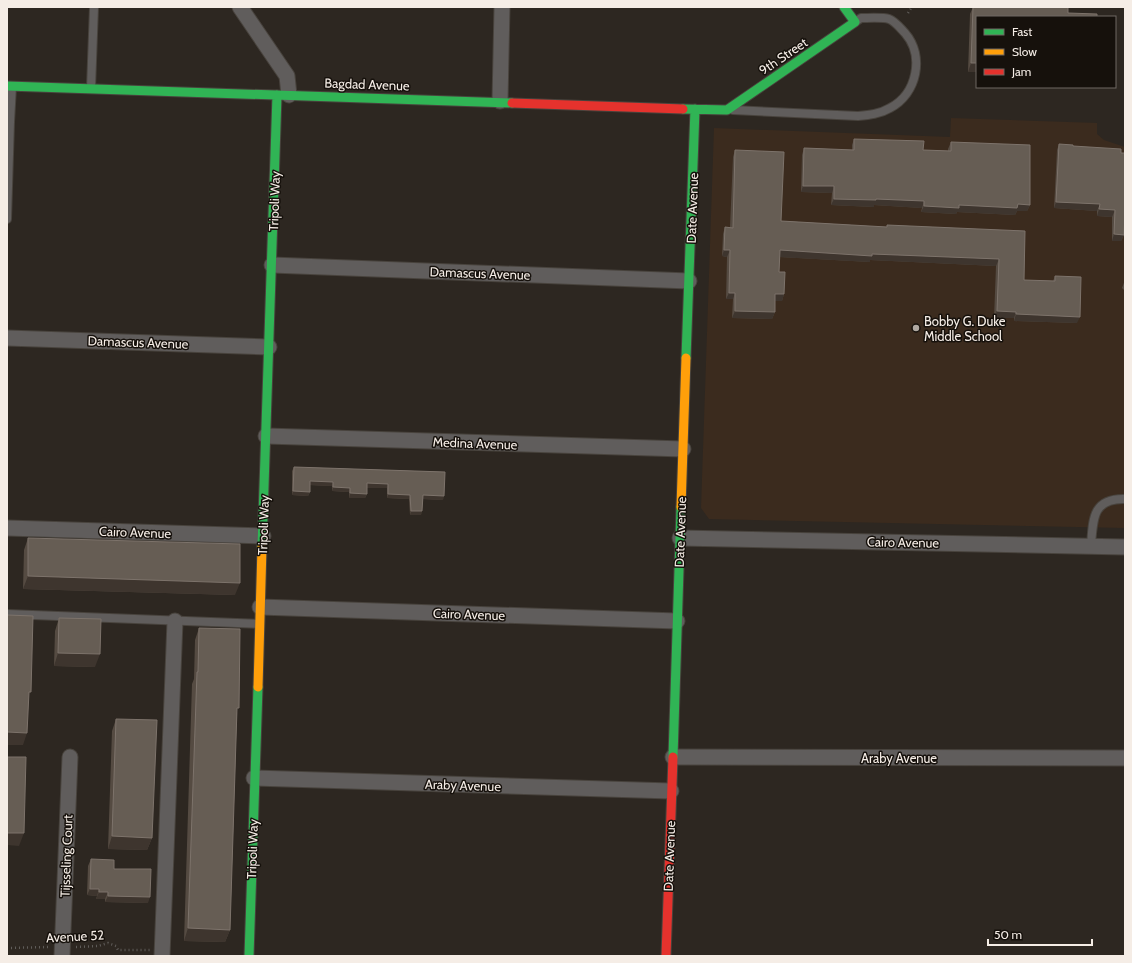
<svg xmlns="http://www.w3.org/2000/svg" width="1132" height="963" viewBox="0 0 1132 963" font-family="Cabin,sans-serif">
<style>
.built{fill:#3b2b1e}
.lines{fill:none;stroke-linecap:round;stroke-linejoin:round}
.lane-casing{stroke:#48433d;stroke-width:10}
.street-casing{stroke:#48433d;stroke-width:17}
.fast-casing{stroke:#48433d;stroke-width:11}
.slow-casing{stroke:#48433d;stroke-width:11}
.jam-casing{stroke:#48433d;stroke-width:11}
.path{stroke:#605d5a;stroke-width:2.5;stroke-dasharray:1 3;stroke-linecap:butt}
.lane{stroke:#605d5c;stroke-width:8}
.street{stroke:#605d5c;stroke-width:15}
.fast{stroke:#30b455;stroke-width:9}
.slow{stroke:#ff9f0a;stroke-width:9}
.jam{stroke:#e5322d;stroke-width:9}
.wall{fill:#554b42}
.shaded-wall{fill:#3e352e}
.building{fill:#665d54;stroke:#7d736b}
.poi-dot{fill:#afa8a1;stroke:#16110c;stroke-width:1.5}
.labels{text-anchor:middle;stroke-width:3;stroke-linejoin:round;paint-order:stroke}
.street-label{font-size:13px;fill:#f5ede6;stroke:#16110c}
.poi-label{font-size:13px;fill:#f5ede6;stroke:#16110c;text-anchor:start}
</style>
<rect width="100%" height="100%" fill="#2d2721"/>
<path class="built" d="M951 118 1097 123V134L1104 140 1125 147V528L709 519 701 508 714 128 950 137Z"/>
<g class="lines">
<g class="lane-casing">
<path id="lane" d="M91 88 94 7
M733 110 858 116C869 115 880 114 890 108 917 94 925 56 905 33 901 29 895 21 889 19 883 17 868 18 861 18L855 22
M7 122H10L12 86
M7 219 10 122
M1091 546C1093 520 1092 498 1125 499
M7 614 260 624"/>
</g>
<g class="street-casing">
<path id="street" d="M240 7 287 76 289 95
M500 101 502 7
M272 265 689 281
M7 338 269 347
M266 436 683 449
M7 528 263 536
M680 538 1125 547
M260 607 677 621
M673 757 1125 758
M254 778 671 791
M62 956 70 757
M162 956 175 621"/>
</g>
<g class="fast-casing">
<path id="fast" d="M7 86 512 103
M683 109 727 110 855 22 844 7
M686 358 695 109
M262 547 277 95
M673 757 681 507
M249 956 258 687"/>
</g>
<g class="slow-casing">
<path id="slow" d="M681 507 686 358
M258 687 262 547"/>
</g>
<g class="jam-casing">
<path id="jam" d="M512 103 683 109
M666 956 673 757"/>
</g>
<path class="path" d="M908 13 912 7
M76 947 98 946 108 943 116 946 118 950H150
M7 948 49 947"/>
<use href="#lane" class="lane"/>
<use href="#street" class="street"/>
<use href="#fast" class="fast"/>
<use href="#slow" class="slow"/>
<use href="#jam" class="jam"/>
</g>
<path class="wall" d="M973 7H1068L977 72H968L970 14Z
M854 139 923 150 948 151V149L951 142 1030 205 1027 211H1017L1015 215 957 212 956 214 921 212 922 208 874 205V207L831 205 832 193 801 192 802 155 804 148 852 150V145Z
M1059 144 1121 153 1124 235 1121 241H1112V217L1097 216V211L1054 208 1057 150Z
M735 150 781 221 887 227V225L1025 231 1024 280 1053 281 1055 276 1077 323 1014 321V318H994L996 266 870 260V262L780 257 779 272 784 294 782 301H775V312L772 319 732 318 733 299H726L727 257 722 256 723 234 725 227H730L733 157Z
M1125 280V291L1122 288Z
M294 467 445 472 443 500 423 499 421 515H410L409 499 387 498V488H367V494L365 498H349V492L332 491V486L310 485V492L308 496 292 495V471Z
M28 538 235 595 23 589 24 550Z
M59 618 95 667 54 666 55 631Z
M199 628 237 713 230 930 225 942 184 941 192 684 194 679 195 640Z
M116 719 152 838 147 850 108 849 112 731Z
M91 859 114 869 148 903 105 902V899H96L97 896 87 895 88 866Z"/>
<path class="shaded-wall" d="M971 63H977V72H968Z
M803 186H834L832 193 801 192Z
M834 199H876L924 201 922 208 874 205V207L831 205Z
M1056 202 1100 204 1097 211 1054 208Z
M1018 204 1030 205 1027 211H1017L1015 215 957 212 956 214 921 212 924 206Z
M1099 209 1115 210 1112 217 1097 216Z
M1114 234 1124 235 1121 241H1112Z
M724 250H730L727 257 722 256Z
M780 250 872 254 999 259 996 266 870 260V262L778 257Z
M729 293H735L733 299H726Z
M775 294H784L782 301H773Z
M735 311 775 312 772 319 732 318Z
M997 311 1016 312 1014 318H994Z
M1016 314 1080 317 1077 323 1014 321Z
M310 481 333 482 332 486 308 485Z
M367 483 388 484 387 488H365Z
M333 487 350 488 349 492 332 491Z
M293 491 310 492 308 496 292 495Z
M350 493 367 494 365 498H349Z
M388 494 410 495 409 499 387 498Z
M423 495 444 496 443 500 421 499Z
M411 511H422L421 515H410Z
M28 576 240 583 235 595 23 589Z
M58 653 100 654 95 667 54 666Z
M7 732 27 733 23 745H7Z
M7 833H24L19 846 7 845Z
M112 836 152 838 147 850 108 849Z
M90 889H99L97 896 87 895Z
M99 892H108L105 899H96Z
M108 896 150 897 148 903 105 902Z
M188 928 230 930 225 942 184 941Z"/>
<path class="building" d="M973 7H1068V13L1097 14V17H977V63H971Z
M854 139 924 141 923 150 951 151V142L1030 145V205L1018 204 1017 208 959 205V208L924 206V201L876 199V200L834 199V186H803L804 148 854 150Z
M1059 144 1073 145V146L1121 149V153H1125V213L1124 235 1114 234 1115 210 1099 209 1100 204 1056 202Z
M735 150 784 152 781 221 887 227V225L1025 231 1024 280 1055 281V276L1081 277 1080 317 1016 314V312L997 311 999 259 872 254V256L780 250 779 272H785L784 294H775V312L735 311V293H729L730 250H724L725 227 733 228Z
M294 467 445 472 444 496 423 495 422 511H411L410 495 388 494V484L367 483V494L350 493V488L333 487V482L310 481V492L293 491Z
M28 538 240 544V583L28 576Z
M7 615 33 616 31 692H29L27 733 7 732Z
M59 618 101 619 100 654 58 653Z
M199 628 240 629 239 708H237L230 930 188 928 197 672H198Z
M116 719 157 720 152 838 112 836Z
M7 757H26L24 833H7Z
M91 859 114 860V869H151L150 897 108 896V892H99V889H90Z"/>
<circle class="poi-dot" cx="916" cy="328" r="4"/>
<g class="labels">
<g class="street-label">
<text transform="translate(783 56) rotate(-34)" y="5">9th Street</text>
<text transform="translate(367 84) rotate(2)" y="5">Bagdad Avenue</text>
<text transform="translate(274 201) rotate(-88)" y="5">Tripoli Way</text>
<text transform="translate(692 208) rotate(-88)" y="5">Date Avenue</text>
<text transform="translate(480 273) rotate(2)" y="5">Damascus Avenue</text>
<text transform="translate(138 342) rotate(2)" y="5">Damascus Avenue</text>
<text transform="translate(475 443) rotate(2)" y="5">Medina Avenue</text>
<text transform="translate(263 525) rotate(-88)" y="5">Tripoli Way</text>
<text transform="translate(135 532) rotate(2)" y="5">Cairo Avenue</text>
<text transform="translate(680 532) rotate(-88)" y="5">Date Avenue</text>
<text transform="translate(903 542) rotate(1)" y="5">Cairo Avenue</text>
<text transform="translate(469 614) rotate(2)" y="5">Cairo Avenue</text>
<text x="899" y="763">Araby Avenue</text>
<text transform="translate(463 785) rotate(2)" y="5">Araby Avenue</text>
<text transform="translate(252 849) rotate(-88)" y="5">Tripoli Way</text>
<text transform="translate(66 856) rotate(-88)" y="5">Tijsseling Court</text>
<text transform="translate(669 856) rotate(-88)" y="5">Date Avenue</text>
<text transform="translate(75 936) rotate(-3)" y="5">Avenue 52</text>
</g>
<g class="poi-label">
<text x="924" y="326">Bobby G. Duke<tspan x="924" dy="15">Middle School</tspan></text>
</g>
</g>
<rect width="1132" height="963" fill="none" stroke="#f5ede6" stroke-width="16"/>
<rect x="976" y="16" width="140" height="72" fill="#16110c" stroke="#6f6963"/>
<rect x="984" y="29" width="20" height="6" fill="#30b455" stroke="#6f6963"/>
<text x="1012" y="36" font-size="12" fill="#f5ede6">Fast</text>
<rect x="984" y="49" width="20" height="6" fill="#ff9f0a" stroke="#6f6963"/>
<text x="1012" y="56" font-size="12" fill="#f5ede6">Slow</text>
<rect x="984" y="69" width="20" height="6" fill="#e5322d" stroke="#6f6963"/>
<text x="1012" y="76" font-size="12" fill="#f5ede6">Jam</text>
<path d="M988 939v6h104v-6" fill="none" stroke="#f5ede6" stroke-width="2"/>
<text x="994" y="939" font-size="12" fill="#f5ede6" stroke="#16110c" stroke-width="3" paint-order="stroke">50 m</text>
</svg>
